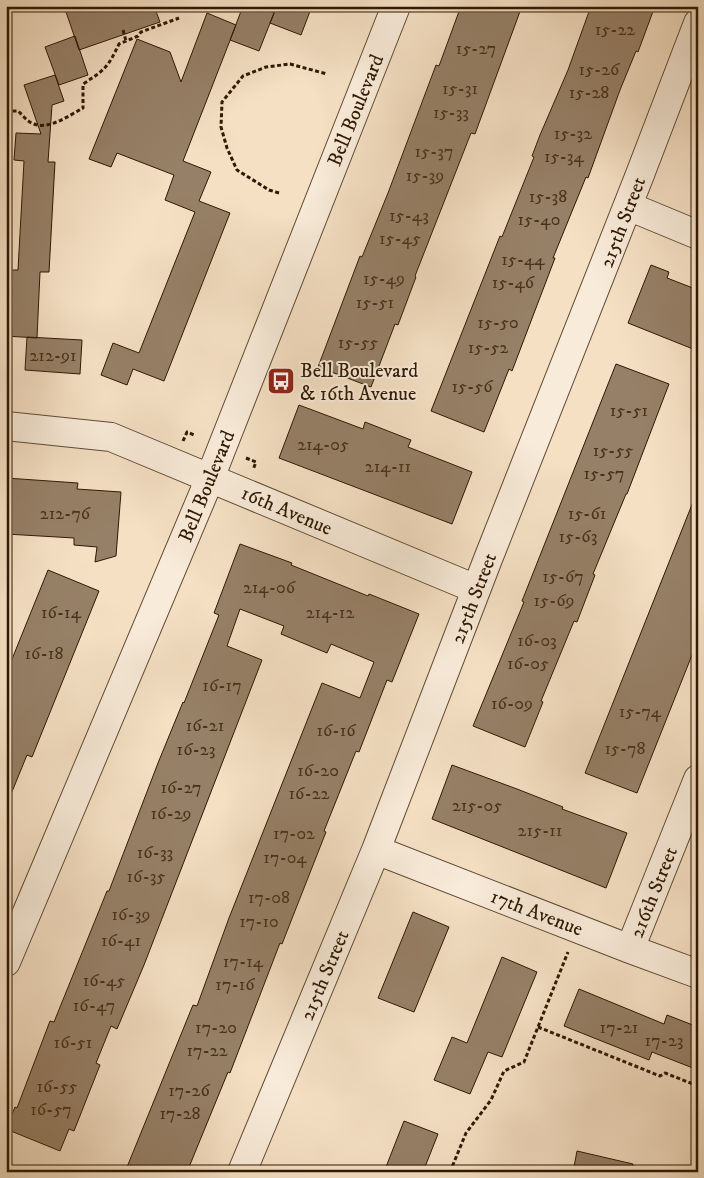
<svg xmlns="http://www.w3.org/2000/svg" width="704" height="1178" viewBox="0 0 704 1178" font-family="'IM FELL DW Pica',serif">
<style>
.building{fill:#968067;stroke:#2f1803}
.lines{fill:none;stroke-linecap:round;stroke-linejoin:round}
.minor-casing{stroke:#604a33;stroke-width:30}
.path{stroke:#2f1803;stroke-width:3;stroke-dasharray:4 2.5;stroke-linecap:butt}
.minor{stroke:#f8ebd9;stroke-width:28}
.labels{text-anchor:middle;stroke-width:4;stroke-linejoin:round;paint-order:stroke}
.number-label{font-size:18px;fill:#49321c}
.street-label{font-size:20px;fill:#2f1803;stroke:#f8ebd9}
.poi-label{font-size:20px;fill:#2f1803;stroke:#f8ebd9;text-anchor:start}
</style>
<rect width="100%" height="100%" fill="#f5e0c4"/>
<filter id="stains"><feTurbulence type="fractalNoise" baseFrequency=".004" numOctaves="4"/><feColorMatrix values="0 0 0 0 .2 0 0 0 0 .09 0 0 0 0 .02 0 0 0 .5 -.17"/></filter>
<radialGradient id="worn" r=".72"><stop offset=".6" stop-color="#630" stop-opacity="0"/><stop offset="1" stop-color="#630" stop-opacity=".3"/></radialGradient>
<path class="building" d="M64 6H154L160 22 79 50Z
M243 6H257L274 13 259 51 230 40Z
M277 6H312L301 35 270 23Z
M461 6H522L475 134 471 133 415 276 416 277 398 325 395 324 371 387 318 367 360 256 362 257 388 193 436 65 439 66Z
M591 6H655L638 52 636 51 620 90 588 178 586 177 553 258H555L512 371 509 369 484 432 431 411 500 236 502 237 534 157 532 156 540 135 568 70Z
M207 13 236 25 183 161 211 172 199 201 230 213 164 381 133 369 127 385 101 375 113 343 139 353 195 212 165 200 174 175 117 153 111 167 89 159 137 39 170 52 181 82Z
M75 36 88 75 59 85 45 47Z
M55 75 64 101 52 105 48 162H55L49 272H40L37 338 6 336 8 270H18L24 161 14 160 16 133 41 134 24 85Z
M651 265 669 272 667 278 698 290V351L628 323Z
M27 337 82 340 80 374 25 370Z
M616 364 669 384 627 494H626L593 574 595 575 577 622 574 621 541 701 543 702 525 747 473 726 524 602 522 601Z
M299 405 363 429 365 422 411 440 408 447 472 472 452 524 279 458Z
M6 478 78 483 77 489 121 492 116 556 95 562 97 547 74 545V538L6 534Z
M697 492 698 640 637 793 585 773Z
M240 544 292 563 291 565 368 596 369 594 419 614 392 682 387 680 359 752 356 751 324 831 326 832 282 944 280 943 230 1073 228 1072 187 1172H125L193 1005 197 1006 229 918 322 683 360 698 374 662 331 644 327 653 281 634 284 626 240 609 227 646 262 660 144 965 117 1029 111 1026 96 1063 100 1065 74 1131 69 1129 60 1151 6 1129 15 1107 17 1108 50 1021 54 1022 107 891H109L158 763 183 702 184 703 219 615 214 613Z
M48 570 99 591 32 757 27 755 7 804 6 674Z
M452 765 517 789 563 807 562 809 627 833 606 888 432 819Z
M413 912 449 927 414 1012 378 998Z
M502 957 537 972 502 1057 488 1052 470 1094 434 1080 452 1037 467 1043Z
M579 989 664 1024 667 1015 698 1027V1070L652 1052 649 1060 564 1026Z
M404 1121 438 1134 423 1172H384Z
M577 1151 633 1164V1172H573Z"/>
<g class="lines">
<g class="minor-casing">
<path id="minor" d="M628 206 698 235
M6 426 111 437 476 589
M376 850 630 949 698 974
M630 949 698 779
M6 962 210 478 396 6
M242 1172 376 850 488 559 639 177 698 23"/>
</g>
<path class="path" d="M123 30 126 41
M6 111H18C23 115 27 122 34 124 49 130 70 115 83 108V84C105 70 108 67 119 44L138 36 141 32 179 18
M279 193 269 190 237 170 227 148 221 127 222 102 243 76 266 67 290 64 327 74
M183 441 187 432 194 435
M246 458 256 462 253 470
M538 1027 660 1076 665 1073 698 1086
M450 1172 466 1133 491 1100 504 1071 524 1062 568 952"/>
<use href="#minor" class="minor"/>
</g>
<defs>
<g id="bus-square" transform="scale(1.4375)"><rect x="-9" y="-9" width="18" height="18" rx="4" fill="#8f2418" stroke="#f8ebd9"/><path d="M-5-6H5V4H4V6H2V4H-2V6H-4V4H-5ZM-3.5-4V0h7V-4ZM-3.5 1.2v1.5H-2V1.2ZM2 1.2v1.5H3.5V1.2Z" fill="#fff"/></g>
</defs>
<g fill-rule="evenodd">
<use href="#bus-square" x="281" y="381"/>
</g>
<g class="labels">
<g class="number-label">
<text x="615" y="35">15-22</text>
<text x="476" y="54">15-27</text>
<text x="599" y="75">15-26</text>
<text x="460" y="94">15-31</text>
<text x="589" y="98">15-28</text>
<text x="451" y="118">15-33</text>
<text x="573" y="139">15-32</text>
<text x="434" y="157">15-37</text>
<text x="564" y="162">15-34</text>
<text x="425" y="181">15-39</text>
<text x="548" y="202">15-38</text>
<text x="409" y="221">15-43</text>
<text x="539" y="225">15-40</text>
<text x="400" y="244">15-45</text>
<text x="523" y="265">15-44</text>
<text x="384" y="284">15-49</text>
<text x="513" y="288">15-46</text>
<text x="375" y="308">15-51</text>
<text x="498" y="328">15-50</text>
<text x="358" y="348">15-55</text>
<text x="488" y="353">15-52</text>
<text x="53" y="361">212-91</text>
<text x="472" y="392">15-56</text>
<text x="629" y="416">15-51</text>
<text x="323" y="450">214-05</text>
<text x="613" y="456">15-55</text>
<text x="388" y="472">214-11</text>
<text x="604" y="479">15-57</text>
<text x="65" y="519">212-76</text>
<text x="587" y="519">15-61</text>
<text x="578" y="542">15-63</text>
<text x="563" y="582">15-67</text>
<text x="269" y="593">214-06</text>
<text x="554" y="606">15-69</text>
<text x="61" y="618">16-14</text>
<text x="330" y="618">214-12</text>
<text x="537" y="646">16-03</text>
<text x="44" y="659">16-18</text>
<text x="528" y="669">16-05</text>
<text x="222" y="691">16-17</text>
<text x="512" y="709">16-09</text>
<text x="640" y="717">15-74</text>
<text x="205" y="731">16-21</text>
<text x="336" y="736">16-16</text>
<text x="625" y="754">15-78</text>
<text x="196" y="755">16-23</text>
<text x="318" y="776">16-20</text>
<text x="181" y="793">16-27</text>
<text x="309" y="799">16-22</text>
<text x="477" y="811">215-05</text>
<text x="171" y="819">16-29</text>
<text x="540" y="836">215-11</text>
<text x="294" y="839">17-02</text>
<text x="155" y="858">16-33</text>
<text x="285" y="863">17-04</text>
<text x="146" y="882">16-35</text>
<text x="269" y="903">17-08</text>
<text x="131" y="920">16-39</text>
<text x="259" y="927">17-10</text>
<text x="121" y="946">16-41</text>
<text x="243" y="967">17-14</text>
<text x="104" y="986">16-45</text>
<text x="235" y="990">17-16</text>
<text x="94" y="1011">16-47</text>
<text x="216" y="1033">17-20</text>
<text x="619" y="1033">17-21</text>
<text x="664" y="1046">17-23</text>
<text x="73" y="1048">16-51</text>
<text x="207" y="1056">17-22</text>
<text x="57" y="1092">16-55</text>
<text x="189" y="1096">17-26</text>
<text x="51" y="1115">16-57</text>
<text x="180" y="1119">17-28</text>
</g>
<g class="street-label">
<text transform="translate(355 110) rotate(-68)" y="7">Bell Boulevard</text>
<text transform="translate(622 222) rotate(-69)" y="7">215th Street</text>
<text transform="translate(206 486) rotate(-68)" y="7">Bell Boulevard</text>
<text transform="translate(287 510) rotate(23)" y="7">16th Avenue</text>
<text transform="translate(473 598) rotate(-69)" y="7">215th Street</text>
<text transform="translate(653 892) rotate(-68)" y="7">216th Street</text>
<text transform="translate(537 912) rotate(21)" y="7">17th Avenue</text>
<text transform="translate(324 975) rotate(-67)" y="7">215th Street</text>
</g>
<g class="poi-label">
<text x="300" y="377">Bell Boulevard<tspan x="300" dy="23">&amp; 16th Avenue</tspan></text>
</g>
</g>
<rect width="704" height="1178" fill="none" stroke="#f5e0c4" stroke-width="25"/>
<rect x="8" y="8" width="689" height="1163" fill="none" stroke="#2f1803" stroke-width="2.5"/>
<rect x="12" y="12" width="679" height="1153" fill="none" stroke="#2f1803"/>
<rect width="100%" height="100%" filter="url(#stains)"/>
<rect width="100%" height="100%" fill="url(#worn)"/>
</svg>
